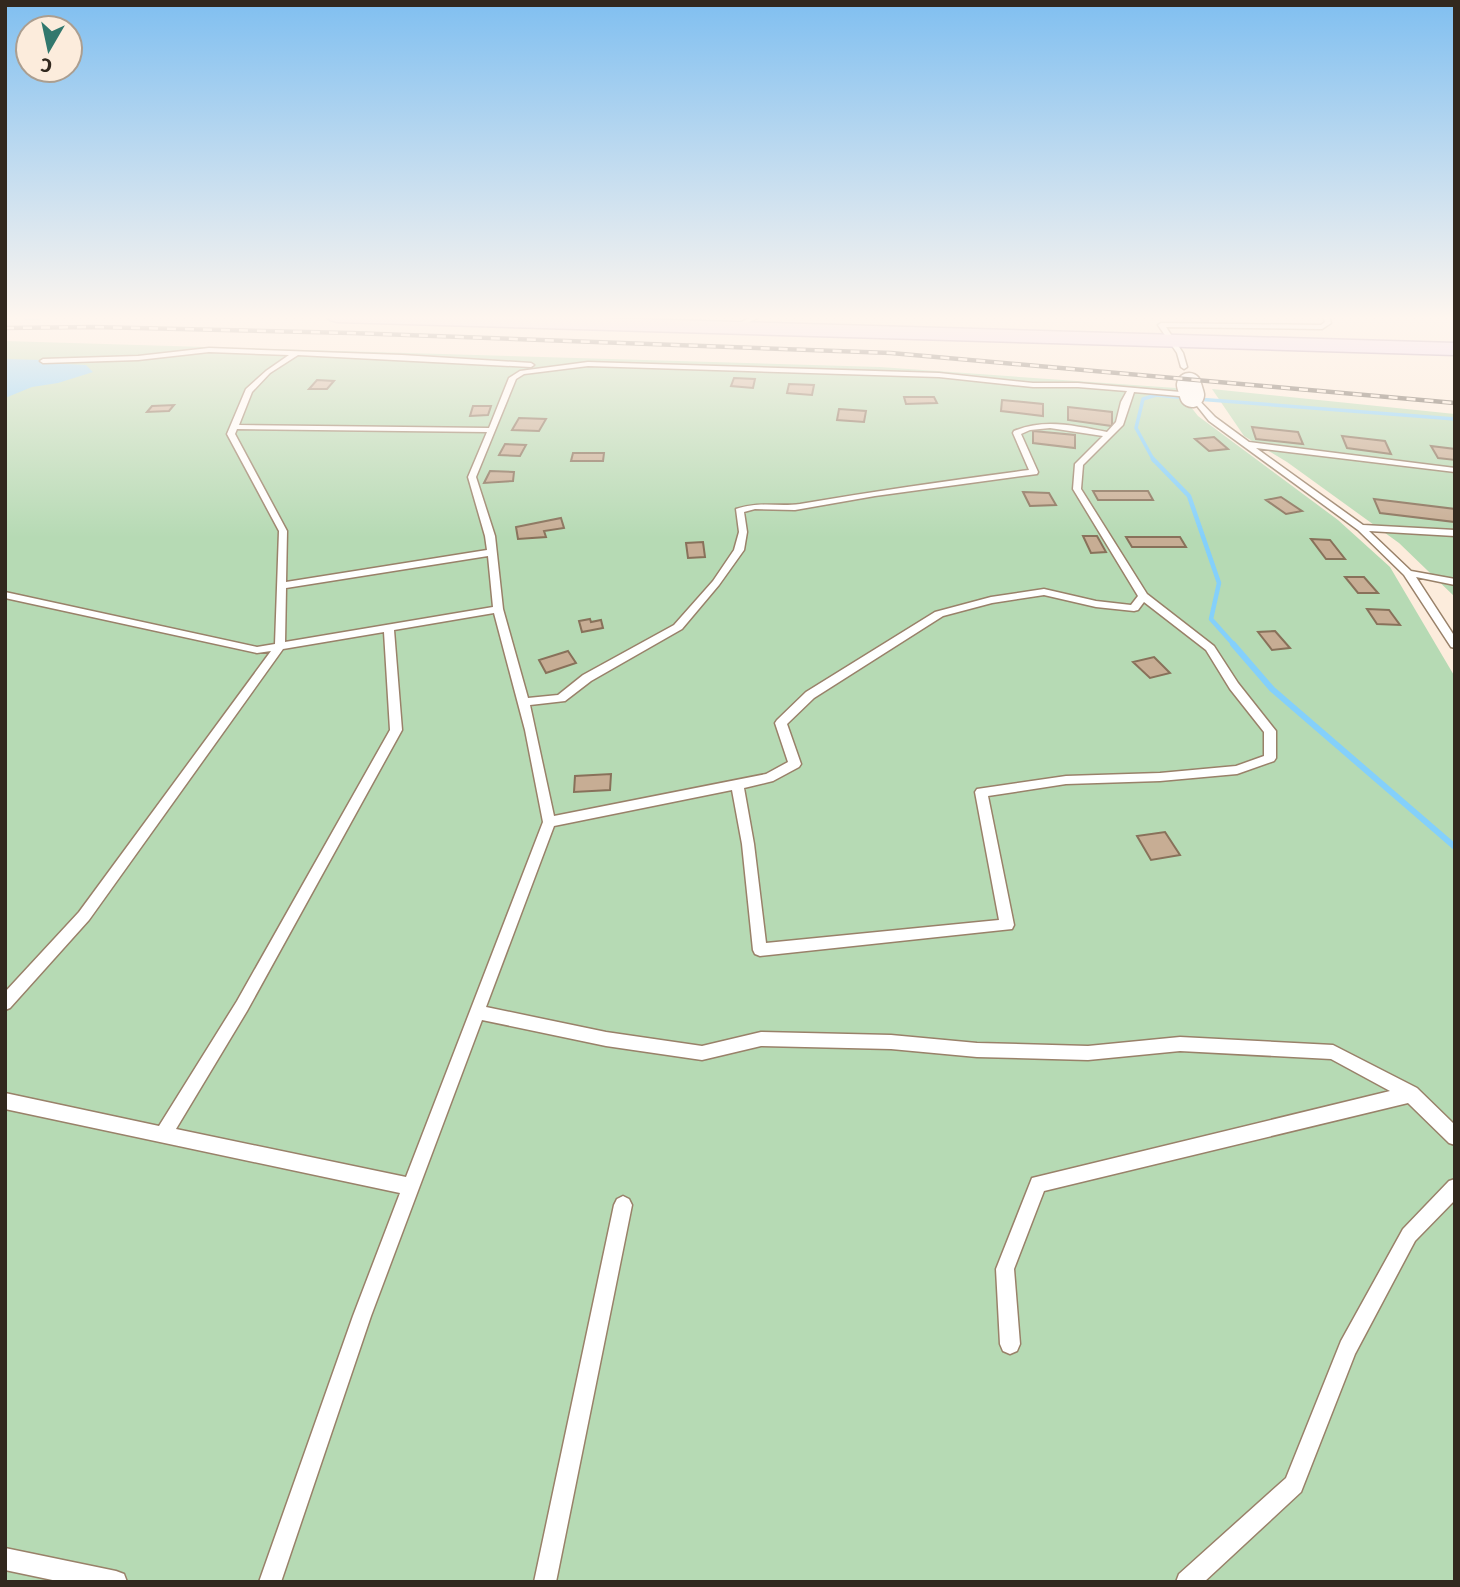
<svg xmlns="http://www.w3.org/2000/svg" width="1460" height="1587" viewBox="0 0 1460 1587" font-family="'Fira Sans',sans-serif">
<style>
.green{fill:#b6dab4}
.water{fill:#84d0fb}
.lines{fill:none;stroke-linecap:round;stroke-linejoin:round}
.stream-far2{stroke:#84d0fb;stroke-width:3.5}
.stream-far1{stroke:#84d0fb;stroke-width:4.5}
.stream{stroke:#84d0fb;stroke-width:6}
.river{fill:#84d0fb;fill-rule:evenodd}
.building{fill:#c7ad94;stroke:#88715a;stroke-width:2}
.service-casing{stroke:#998169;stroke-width:3}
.minor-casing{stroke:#998169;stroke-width:27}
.primary-casing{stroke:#a285a8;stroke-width:3}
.service{fill:#fff;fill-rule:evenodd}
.minor{stroke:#fff;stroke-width:24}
.primary{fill:#ecd4f8;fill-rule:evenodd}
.rail-casing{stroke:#62574b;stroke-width:4.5}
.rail{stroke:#fcecdc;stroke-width:2.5;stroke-dasharray:9;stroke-linecap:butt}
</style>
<rect width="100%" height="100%" fill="#fcecdc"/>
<path class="green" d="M5 341 880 367 1176 388 1198 416 1338 520 1390 567 1455 677V1582H5Z
M1212 389 1455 414V597L1399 543 1287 462 1244 436Z"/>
<path class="water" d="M26 362 86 365 93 372 58 383 32 387 5 398V369Z"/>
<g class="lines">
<path class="stream-far2" d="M1197 399 1455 419
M1154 461 1136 428 1143 399 1156 395 1186 398"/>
<path class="stream-far1" d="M1153 459 1189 496 1219 583 1211 619 1235 646"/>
<path class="stream" d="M1233 644 1272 689 1455 847"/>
<path class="river" d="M22 316H43L40 320H25Z
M5 359 42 360 45 365 33 382 5 396V379L18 371H5Z"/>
</g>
<path class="building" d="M734 378 755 379 753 388 731 386Z
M317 380 334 381 327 389H309Z
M789 384 814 385 812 395 787 393Z
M904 397H934L937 403 906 404Z
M1002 400 1043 404V416L1001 411Z
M174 405 169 411 147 412 152 406Z
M473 406H491L488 415 470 416Z
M1068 407 1112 412V426L1068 420Z
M839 409 866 411 864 422 837 420Z
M519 418 546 419 539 431 512 430Z
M1252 427 1298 432 1303 444 1256 439Z
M1033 431 1075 435V448L1033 443Z
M1342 436 1385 441 1391 454 1347 448Z
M1214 437 1228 449 1209 451 1195 439Z
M505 444 526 445 520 456 499 455Z
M1431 446 1455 449V460L1438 458Z
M573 453H604L603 461H571Z
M490 471 514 472 513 481 484 483Z
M1093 491H1148L1153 500H1098Z
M1023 492 1049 493 1056 505 1030 506Z
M1281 497 1302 511 1286 514 1266 500Z
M1374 499 1455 509V522L1380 513Z
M561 518 564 528 544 531 546 537 518 539 516 527Z
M1083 536H1097L1106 552 1091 553Z
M1126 537H1180L1186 547H1132Z
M1311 539 1330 540 1345 559H1326Z
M703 542 705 557 688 558 686 543Z
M1345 577H1364L1378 593H1358Z
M1367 609 1389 610 1400 625 1377 624Z
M590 619 591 622 601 620 603 628 582 632 579 621Z
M1275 631 1290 648 1272 650 1258 632Z
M568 651 576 663 546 673 539 660Z
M1154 657 1170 673 1150 678 1133 662Z
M611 774 610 790 574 792 575 776Z
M1165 832 1180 855 1151 860 1137 836Z"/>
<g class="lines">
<g class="service-casing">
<path id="service" d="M753 316H761L736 329 731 328Z
M1323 316H1329L1331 323 1322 329 1166 327 1183 353 1187 367 1184 369 1181 367 1177 353 1158 325 1161 323 1321 325 1325 322Z
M209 348 402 355 531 363 534 365 531 367 298 355 270 373 252 392 239 425 489 428 509 378 520 371 588 362 939 373 1033 383H1078L1192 393 1215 417 1249 442 1455 468V472L1256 448 1363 525 1455 530V536L1369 531 1411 571 1455 579V585L1416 577 1455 637V648L1451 647 1404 575 1358 530 1209 421 1190 397 1134 392 1123 425 1083 465 1081 489 1147 594 1214 646 1238 683 1276 731V758L1274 761 1237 774 1160 781 1066 784 988 796 1014 925 1012 929 760 956 755 954 753 950 742 844 732 790 554 826 486 1007 606 1032 702 1046 761 1032 891 1035 977 1043 1088 1046 1180 1037 1333 1045 1417 1088 1455 1125V1145L1449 1143 1408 1103 1044 1191 1014 1269 1020 1344 1017 1351 1010 1354 1003 1351 1000 1344 996 1269 1032 1178 1390 1091 1331 1059 1180 1051 1088 1060 977 1057 891 1049 761 1046 702 1060 606 1046 482 1020 371 1316 281 1582H259L353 1316 400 1193 5 1109V1093L159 1126 237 1001 390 730 384 632 283 649 89 920 10 1008 5 1010V992L79 912 271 651 257 653 5 598V592L257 647 275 644 279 531 227 434 246 389 266 371 289 355 209 352 138 360 43 363 40 361 43 359 138 356ZM588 366 939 377 1033 387H1078L1127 391 1121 402 1116 422 1107 432C1075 426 1045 418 1014 431L1013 433 1029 470C952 480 876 491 800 504 776 507 761 501 736 509L739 532 734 550 713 581 674 625 583 675 558 695 528 698 503 609 495 536 476 477 516 379 524 374ZM1050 428 1103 436 1075 464 1073 489 1138 596 1131 605 1096 601 1044 589 991 597 935 612 806 692 777 720 775 723 788 762 766 774 554 816 530 705 565 701 591 681 682 629 719 585 744 550 747 532 744 512 755 509 795 510 875 496 1037 474 1038 472 1021 434 1030 430ZM237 429 487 432 468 477 485 536 487 550 286 582 287 531 235 434ZM488 556 493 607 285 642 286 588ZM1044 595 1096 607 1134 611 1138 610 1144 602 1206 650 1230 689 1264 732V756L1236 766 1160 773 1066 776 977 789 975 792 999 920 766 943 754 844 744 788 773 781 799 767 801 764 787 724 814 698 943 616 992 603ZM494 613 525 730 543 822 406 1177 176 1129 247 1011 402 730 394 630Z
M1455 1179V1200L1415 1241 1355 1354 1301 1492 1204 1582H1176L1179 1574 1286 1478 1341 1341 1403 1229 1449 1181Z
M623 1196 629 1199 632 1205 556 1582H534L614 1205 617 1199Z
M5 1548 116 1571 124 1574 127 1582H62L5 1570Z"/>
</g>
<g class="minor-casing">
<path id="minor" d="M1189 385 1192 395"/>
</g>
<g class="primary-casing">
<path id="primary" d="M327 316H533L1455 343V355L337 322 330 320Z"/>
</g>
<use href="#service" class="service"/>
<use href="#minor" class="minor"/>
<use href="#primary" class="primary"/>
<g class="rail-casing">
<path id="rail" d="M5 328 94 327 352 333 891 353 1455 403"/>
</g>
<use href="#rail" class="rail"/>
</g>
<linearGradient id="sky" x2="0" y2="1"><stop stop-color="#80bff0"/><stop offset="0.59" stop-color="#fef6ef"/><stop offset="1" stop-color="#fef6ef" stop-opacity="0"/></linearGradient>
<rect width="1460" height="538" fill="url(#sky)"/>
<rect width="1460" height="1587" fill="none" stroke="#32281e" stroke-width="14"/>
<g transform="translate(49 49) rotate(189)"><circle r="33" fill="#fcecdc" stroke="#ab9e90" stroke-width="2"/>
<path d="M0-5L12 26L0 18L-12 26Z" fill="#32786d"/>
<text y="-10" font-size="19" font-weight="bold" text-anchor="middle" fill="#32281e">С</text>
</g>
</svg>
